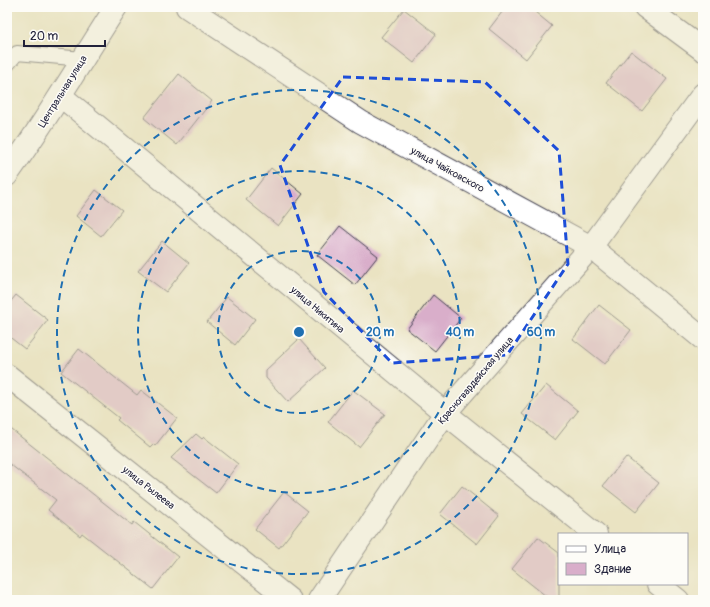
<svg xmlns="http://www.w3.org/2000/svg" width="710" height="607" viewBox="0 0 710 607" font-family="Pangolin,sans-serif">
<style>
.building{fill:#d9aeca}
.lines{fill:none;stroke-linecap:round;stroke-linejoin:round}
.service-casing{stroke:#403f4f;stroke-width:16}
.minor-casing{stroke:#403f4f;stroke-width:24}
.tertiary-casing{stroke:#403f4f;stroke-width:24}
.service{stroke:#fff;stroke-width:14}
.minor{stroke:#fff;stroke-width:22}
.tertiary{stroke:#fff;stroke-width:22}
.marked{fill:none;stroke:#1d4ed8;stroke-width:3;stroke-dasharray:8 5;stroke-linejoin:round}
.ring{fill:none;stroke:#1f6fb2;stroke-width:2;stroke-dasharray:7 5}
.labels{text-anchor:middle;stroke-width:3;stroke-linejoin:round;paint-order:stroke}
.street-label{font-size:10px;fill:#22223b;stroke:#fdfcf7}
.centre{fill:#1f6fb2;stroke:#fdfcf7;stroke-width:2}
.ring-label{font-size:12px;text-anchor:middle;font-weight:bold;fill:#1f6fb2;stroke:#fdfcf7;stroke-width:3;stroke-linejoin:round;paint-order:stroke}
</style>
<rect width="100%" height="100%" fill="#fdfcf7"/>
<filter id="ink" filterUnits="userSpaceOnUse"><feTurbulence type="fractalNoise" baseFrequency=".025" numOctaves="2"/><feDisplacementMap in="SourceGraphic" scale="8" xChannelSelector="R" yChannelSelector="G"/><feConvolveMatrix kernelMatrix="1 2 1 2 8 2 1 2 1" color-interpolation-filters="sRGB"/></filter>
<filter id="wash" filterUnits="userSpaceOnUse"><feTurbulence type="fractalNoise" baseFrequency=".012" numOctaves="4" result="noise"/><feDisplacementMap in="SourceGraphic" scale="16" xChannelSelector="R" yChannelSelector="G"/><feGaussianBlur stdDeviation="0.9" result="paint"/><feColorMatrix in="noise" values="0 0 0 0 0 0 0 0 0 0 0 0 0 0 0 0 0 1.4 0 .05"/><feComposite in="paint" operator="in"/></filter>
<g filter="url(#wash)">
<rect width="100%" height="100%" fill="#eae3c2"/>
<g id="blocks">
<path class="building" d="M506 7H529L552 26 526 59 489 29Z
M404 9 436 34 414 63 381 37Z
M631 51 667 79 642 111 606 83Z
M179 74 212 101 177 145 144 118Z
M271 168 303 194 278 226 246 200Z
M96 190 122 210 101 236 76 216Z
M340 226 378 256 355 285 317 255Z
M162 241 189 263 166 292 138 271Z
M16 295 48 320 25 349 7 335V306Z
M433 295 461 318 435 351 407 329Z
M227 297 255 319 235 345 207 322Z
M599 305 631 330 605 364 573 339Z
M299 339 325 368 288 402 266 378V370Z
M79 349 137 395 141 390 177 418 155 446 153 444 150 447 117 420 119 418 61 372Z
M546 385 578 411 555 440 522 414Z
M353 390 385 414 359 447 328 422Z
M7 426 132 525 134 522 178 557 153 589 82 533 80 536 48 510 56 500 7 462Z
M196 434 202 439 204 437 238 464 216 493 171 458Z
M626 457 659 483 636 512 603 486Z
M462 486 499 516 477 544 440 514Z
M284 492 308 511 279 548 255 529Z
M538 537 559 553V600H551L512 569Z"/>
</g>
</g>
<g filter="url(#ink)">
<use href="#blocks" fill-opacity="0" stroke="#403f4f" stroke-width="1"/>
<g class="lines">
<g class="service-casing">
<path id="service" d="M7 65 17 53 83 59"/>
</g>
<g class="minor-casing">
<path id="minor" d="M187 7 361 122 591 247 703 339
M645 7 703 50
M61 96 445 413 596 534
M7 375 290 600
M658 584 678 600
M319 600 445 413 591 247 703 94"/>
</g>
<g class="tertiary-casing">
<path id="tertiary" d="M7 175C46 121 80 63 116 7"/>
</g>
<use href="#service" class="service"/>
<use href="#minor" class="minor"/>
<use href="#tertiary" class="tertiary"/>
</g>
</g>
<path d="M0 0H710V607H0ZM343 77 485 82 559 151 568 264 507 355 392 363 324 292 280 165Z" fill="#eae3c2" fill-opacity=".55" fill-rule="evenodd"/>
<path class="marked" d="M343 77 485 82 559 151 568 264 507 355 392 363 324 292 280 165Z"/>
<g class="ring">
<circle cx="299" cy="332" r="81"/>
<circle cx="299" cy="332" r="161"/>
<circle cx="299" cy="332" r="242"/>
</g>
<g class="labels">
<g class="street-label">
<text transform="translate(62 91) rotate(-58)" y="4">Центральная улица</text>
<text transform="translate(448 169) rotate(29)" y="4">улица Чайковского</text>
<text transform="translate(318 309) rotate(40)" y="4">улица Никитина</text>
<text transform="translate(475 380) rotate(-50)" y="4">Красногвардейская улица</text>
<text transform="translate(149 487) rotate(38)" y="4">улица Рылеева</text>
</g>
</g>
<circle cx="299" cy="332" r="6" class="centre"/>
<g class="ring-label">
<text x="380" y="336">20 m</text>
<text x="460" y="336">40 m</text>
<text x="541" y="336">60 m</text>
</g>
<rect width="710" height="607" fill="none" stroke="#fdfcf7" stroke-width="24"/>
<rect x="558" y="533" width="130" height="52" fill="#fdfcf7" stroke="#a5a5ac"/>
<rect x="566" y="546" width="20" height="6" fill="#ffffff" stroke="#a5a5ac"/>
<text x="594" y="553" font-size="12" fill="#22223b">Улица</text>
<rect x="566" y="563" width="20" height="12" fill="#d9aeca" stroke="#a5a5ac"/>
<text x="594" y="573" font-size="12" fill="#22223b">Здание</text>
<path d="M24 40v6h81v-6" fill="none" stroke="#22223b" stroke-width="2"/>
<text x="30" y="40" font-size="12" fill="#22223b" stroke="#fdfcf7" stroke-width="3" paint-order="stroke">20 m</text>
</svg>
